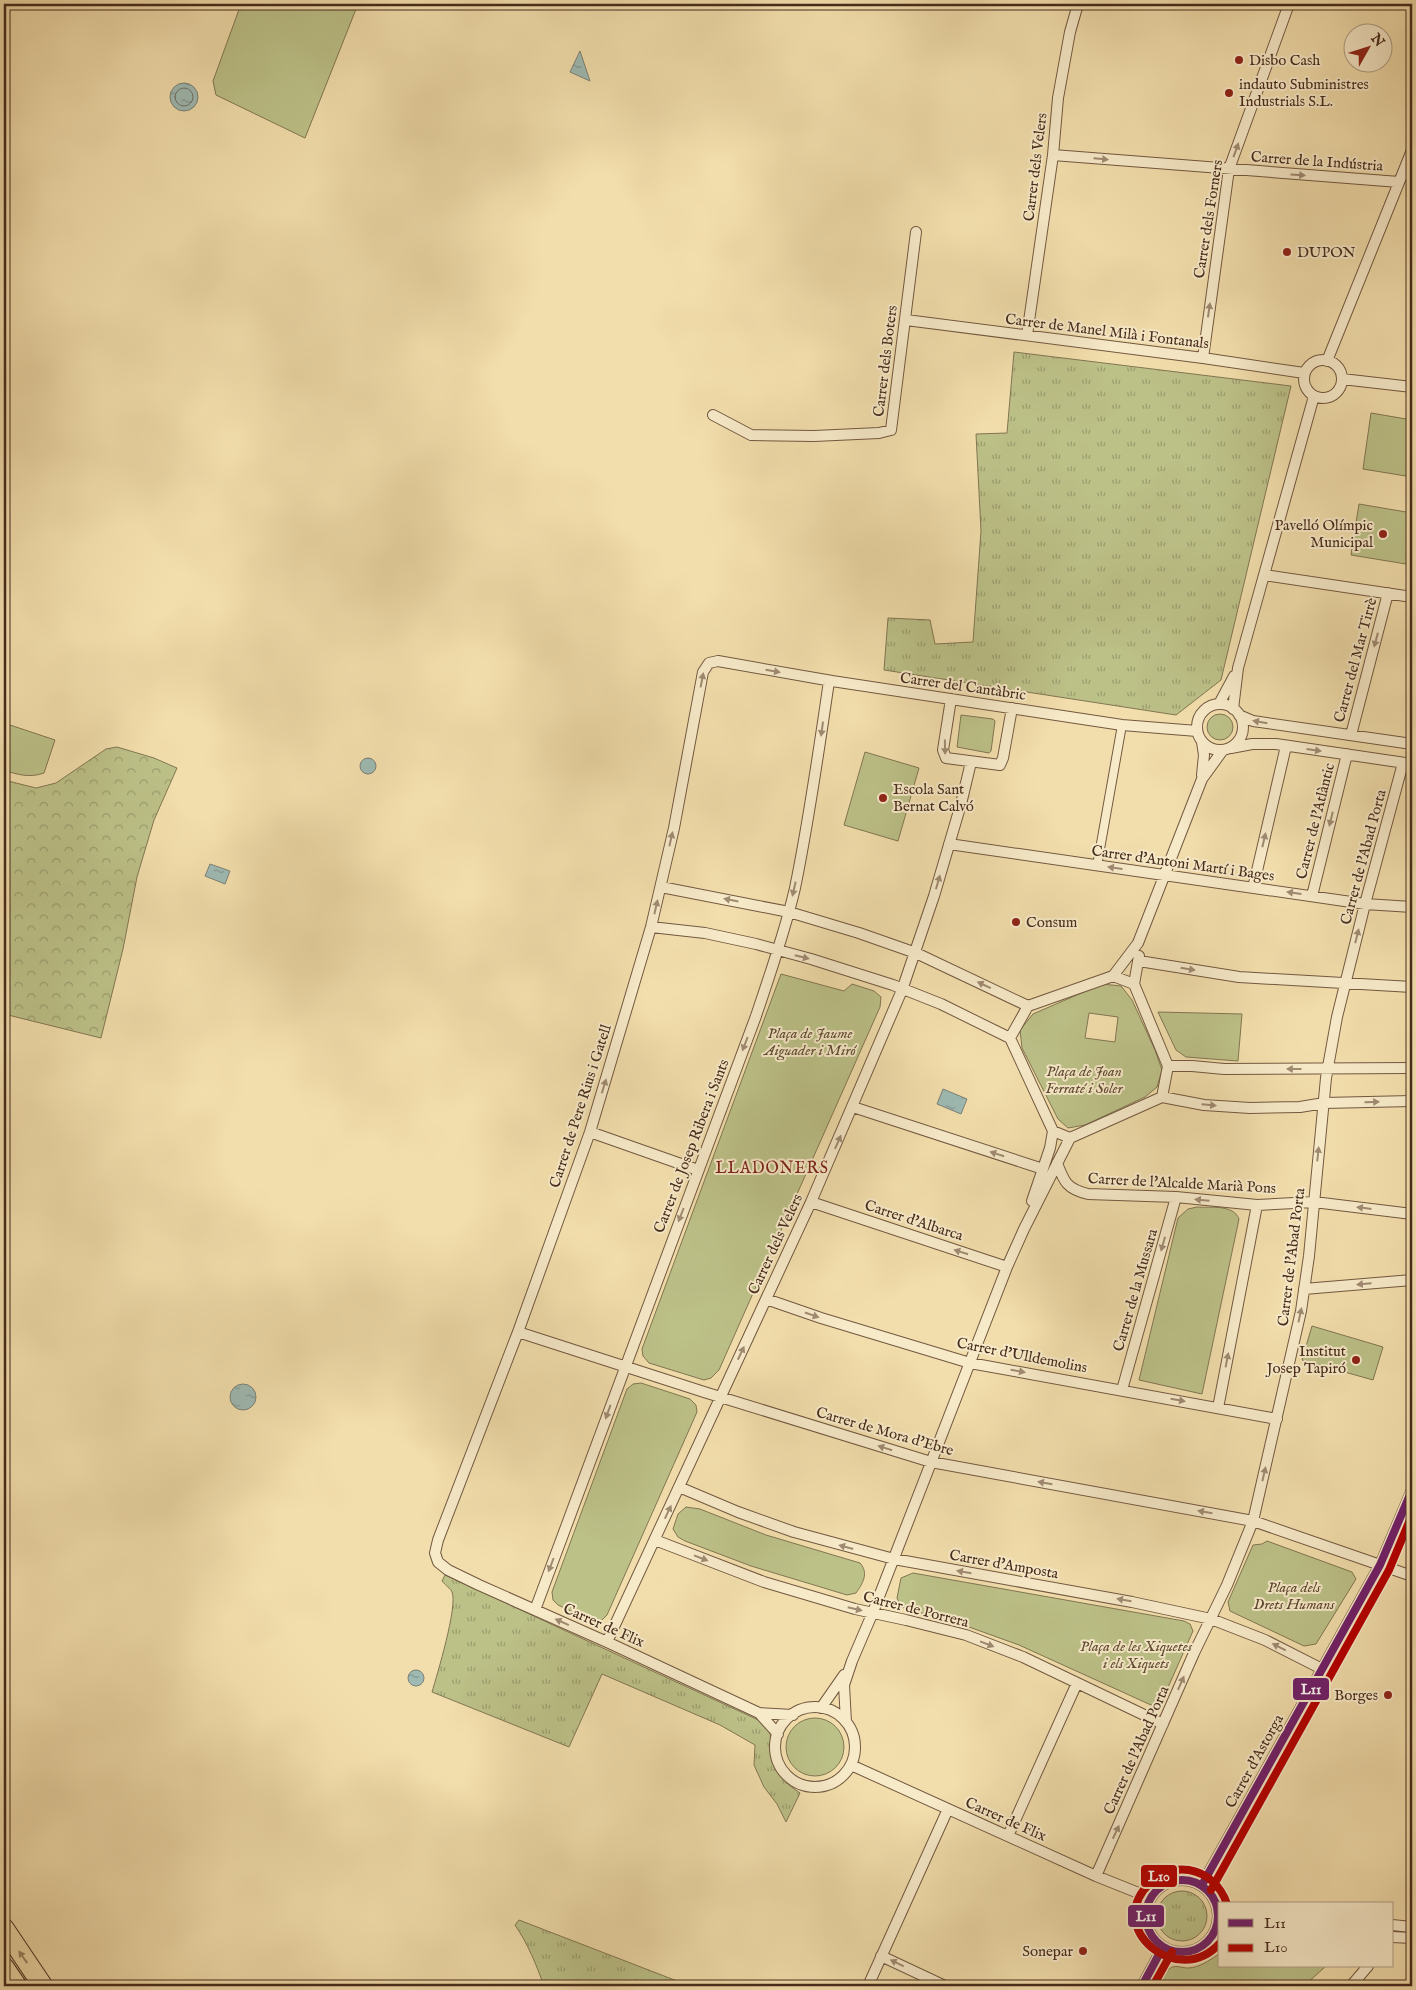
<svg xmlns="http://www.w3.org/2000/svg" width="1416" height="1990" viewBox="0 0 1416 1990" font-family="'IM FELL English',serif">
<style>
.grass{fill:url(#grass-tufts);stroke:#827652}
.forest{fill:url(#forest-crowns);stroke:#827652}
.green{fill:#bcc188;stroke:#827652;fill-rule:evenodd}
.water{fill:url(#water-ripples);stroke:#7b8177}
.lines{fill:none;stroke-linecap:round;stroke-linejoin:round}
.shore{stroke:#727268;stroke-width:1}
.pedestrian-casing{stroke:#725840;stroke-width:10}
.minor-casing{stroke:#725840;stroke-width:12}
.motorway-casing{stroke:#472b1c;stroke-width:21}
.pedestrian{stroke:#f7eac9;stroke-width:8}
.minor{stroke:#f7eac9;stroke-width:10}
.motorway{stroke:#f2deac;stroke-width:19}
.bus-1-casing{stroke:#f7eac9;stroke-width:11}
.bus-2-casing{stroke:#f7eac9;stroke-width:11}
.bus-1{stroke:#71206a;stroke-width:8}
.bus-2{stroke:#b50000;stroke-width:8}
.oneway{fill:#9f8a72}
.oneway2{fill:#9c8464}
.poi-dot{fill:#8f2418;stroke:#f7eac9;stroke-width:2}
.labels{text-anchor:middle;stroke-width:4;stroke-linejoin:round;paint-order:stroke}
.poi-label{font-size:15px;fill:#472b1c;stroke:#f7eac9;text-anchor:start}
.street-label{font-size:15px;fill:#472b1c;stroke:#f7eac9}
.park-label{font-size:15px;font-style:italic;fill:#5e4932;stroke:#f7eac9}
.neighbourhood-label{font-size:16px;letter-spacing:1px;fill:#7a1f14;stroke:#f7eac9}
.line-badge{stroke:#f7eac9;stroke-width:2}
.badge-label{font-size:14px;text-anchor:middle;font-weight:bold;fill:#fff}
</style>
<defs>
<pattern id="grass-tufts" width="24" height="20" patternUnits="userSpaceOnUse" patternTransform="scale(1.25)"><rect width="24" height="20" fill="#bcc188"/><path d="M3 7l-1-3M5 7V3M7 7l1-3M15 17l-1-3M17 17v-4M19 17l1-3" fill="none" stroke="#9b9d6e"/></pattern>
<pattern id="forest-crowns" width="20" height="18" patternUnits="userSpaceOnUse" patternTransform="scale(1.25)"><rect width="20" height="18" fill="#bcc188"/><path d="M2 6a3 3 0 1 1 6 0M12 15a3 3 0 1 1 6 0" fill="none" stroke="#9b9d6e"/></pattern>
<pattern id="water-ripples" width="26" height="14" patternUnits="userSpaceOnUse" patternTransform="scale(1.25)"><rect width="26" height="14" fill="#9ebab3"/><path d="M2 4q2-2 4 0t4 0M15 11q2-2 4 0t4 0" fill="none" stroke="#839791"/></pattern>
</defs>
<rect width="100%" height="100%" fill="#f2deac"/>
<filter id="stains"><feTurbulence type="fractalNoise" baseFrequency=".004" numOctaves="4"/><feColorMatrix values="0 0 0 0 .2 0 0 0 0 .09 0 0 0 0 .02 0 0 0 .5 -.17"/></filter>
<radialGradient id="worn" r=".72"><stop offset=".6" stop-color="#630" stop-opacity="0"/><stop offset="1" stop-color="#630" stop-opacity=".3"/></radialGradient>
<path class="grass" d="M1014 352 1291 386 1221 680 1176 715 884 670 888 618 930 620 935 644 973 642 981 531 976 434 1007 433Z
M445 1575 767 1724C772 1734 770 1741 771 1752 772 1771 785 1783 800 1793L786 1822 777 1804 764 1787 754 1765 755 1745 720 1725 602 1674 569 1747 432 1692C437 1675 458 1606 452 1592 451 1589 445 1585 442 1581Z
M1157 1916a25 25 0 1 1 50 0a25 25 0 1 1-50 0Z
M519 1920 690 1986H544C536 1964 528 1944 515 1925Z"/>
<path class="forest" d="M117 747 154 758 177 768 154 820 137 877 123 949 101 1038 4 1014V780L36 788 56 783 106 749Z"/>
<path class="green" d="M241 4H358L305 138 216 95 213 81Z
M1371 413 1412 420V477L1363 469Z
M1359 504 1412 513V565L1351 555Z
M1207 727a13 13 0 1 1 26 0a13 13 0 1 1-26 0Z
M961 715 993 719 995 721 991 751 989 753 957 747Z
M4 723 55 740 44 773C30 778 18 775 4 770Z
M865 752 919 768 898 841 844 825Z
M781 974 844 991 852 984 874 991 881 997 880 1007 719 1370 711 1378 704 1380 649 1363 643 1356 642 1349Z
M1102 984 1121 986 1132 1000 1155 1050 1162 1070 1157 1087 1145 1097 1085 1125 1068 1128 1058 1119 1022 1048 1020 1030 1033 1014ZM1089 1013 1118 1017 1115 1042 1085 1038Z
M1158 1012 1242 1014 1238 1061 1186 1057 1176 1050Z
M1197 1207C1211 1208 1233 1204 1239 1219L1202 1394 1139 1380 1178 1218 1188 1209Z
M1312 1326 1383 1347 1373 1380 1302 1360Z
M641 1383 690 1399 696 1405 697 1412 607 1615 601 1621 594 1622 558 1605 553 1600 552 1592 627 1389 633 1384Z
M686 1507 700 1509 766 1535 860 1563C869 1573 863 1583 856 1593L847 1595 751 1566 685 1541 678 1537 673 1529 678 1514Z
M1267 1541 1352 1572 1356 1579 1316 1644 1304 1646 1230 1611 1228 1602 1253 1545 1262 1544Z
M913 1573 1184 1621 1190 1624 1193 1631 1161 1703 1151 1705 1019 1645 969 1627 901 1607 897 1598 901 1578Z
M786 1747a29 29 0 1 1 58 0a29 29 0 1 1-58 0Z
M1220 1953V1966H1326L1304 1986H1159C1162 1981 1165 1973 1169 1969 1175 1964 1181 1968 1188 1968 1199 1968 1212 1959 1220 1953Z"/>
<path class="water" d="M580 51 590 81 570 72Z
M170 97a14 14 0 1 1 28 0a14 14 0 1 1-28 0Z
M360 766a8 8 0 1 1 16 0a8 8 0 1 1-16 0Z
M210 864 230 871 225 884 205 876Z
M943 1089 967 1099 961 1114 937 1104Z
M230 1397a13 13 0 1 1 26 0a13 13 0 1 1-26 0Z
M408 1678a8 8 0 1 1 16 0a8 8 0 1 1-16 0Z"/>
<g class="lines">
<path class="shore" d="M175 97a9 9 0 1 1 18 0a9 9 0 1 1-18 0Z"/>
<g class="pedestrian-casing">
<path id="pedestrian" d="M1097 866 1122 725"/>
</g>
<g class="minor-casing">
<path id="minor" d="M1053 155 1399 182
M906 320 1203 358 1304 373
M1027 335 1053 155 1058 98 1070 32 1078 4
M1203 358 1229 169 1289 4
M1304 379a19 19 0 1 1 38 0a19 19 0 1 1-38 0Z
M1327 361 1412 150
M1342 379 1412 387
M713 415 751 435 814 436 879 433 891 430 916 232
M1264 575 1412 597
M951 699 943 750 946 758 1000 765 1003 758 1012 708
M1219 704 1234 676
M1197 727a23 23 0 1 1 46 0a23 23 0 1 1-46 0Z
M1233 709 1238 668 1314 396
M1239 715 1253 721 1412 744
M1351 735 1388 593
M1231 748 1252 744H1276L1412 764
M1202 775 1204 755 1202 742
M949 844 1365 904 1412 907
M661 887 789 912 859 933 916 953 1028 1006
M1253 888 1286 746
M1312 896 1347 754
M651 927 705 933 756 944 811 959 893 985 941 1004 1010 1038
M1139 961 1239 977 1412 987
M1113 976 1134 984 1168 1066 1162 1097 1070 1138 1053 1131 1010 1038 1028 1006Z
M1113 976 1138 943 1202 779 1223 750
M1134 984 1139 956
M1168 1066H1192L1224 1069 1412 1068
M1162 1097 1204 1105 1250 1108 1300 1107 1324 1103 1412 1101
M853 1107 1043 1169
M590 1132 698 1170
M1057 1163C1064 1182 1067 1189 1088 1194L1176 1197 1257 1205 1314 1202 1412 1214
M1032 1201 1050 1148 1053 1131
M811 1202 1007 1267
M1304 1289 1412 1280
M766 1299 821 1318 970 1363 1277 1419
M518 1332 704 1392 931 1462 1253 1521 1412 1576
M1122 1390 1176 1197
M1218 1408 1257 1205
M679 1487 738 1512 794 1532 894 1559 1132 1602 1211 1619 1265 1640 1322 1669
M655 1540 764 1582 855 1609 906 1620 966 1635 1023 1657 1163 1724
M535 1610 756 1016C770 974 785 932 795 888 809 820 819 750 829 681
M607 1642 811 1202 902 990 934 896 961 804 971 762
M775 1747a40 40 0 1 1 80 0a40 40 0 1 1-80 0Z
M821 1708 844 1675
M759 1713 778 1734
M793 1715 759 1713 607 1642 479 1585 448 1570 438 1562 435 1553 438 1540 518 1332 590 1132 651 927 674 828 703 672 709 663 718 661 832 681 1122 725 1197 731
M846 1722 844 1685 852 1661 873 1612 1007 1267 1024 1229 1070 1138
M851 1765 1096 1876 1151 1898
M1008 1836 1077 1683
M1096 1876 1194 1653 1227 1585 1253 1521 1301 1311 1309 1256 1326 1078 1337 1017 1365 904 1403 763
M1146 1916a36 36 0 1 1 72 0a36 36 0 1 1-72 0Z
M1202 1885 1380 1565 1412 1490
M1392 1925 1412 1927
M1392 1937 1412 1938
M881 1956 945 1986
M868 1986 948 1809
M1142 1986 1163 1947
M1351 1986 1368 1966"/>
</g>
<g class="motorway-casing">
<path id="motorway" d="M4 1928 43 1986
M4 1967 17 1986"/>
</g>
<use href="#pedestrian" class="pedestrian"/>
<use href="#minor" class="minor"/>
<use href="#motorway" class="motorway"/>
<g class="bus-1-casing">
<path id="bus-1" d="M1146 1916a36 36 0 1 1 72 0a36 36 0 1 1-72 0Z
M1202 1885 1380 1565 1412 1490
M1142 1986 1163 1947"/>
</g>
<g class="bus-2-casing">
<path id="bus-2" d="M1211 1890 1389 1570 1412 1515
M1220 1943C1178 1990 1103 1928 1150 1883 1160 1873 1174 1868 1189 1870 1207 1873 1221 1886 1227 1904
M1153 1986 1172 1952"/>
</g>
<use href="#bus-1" class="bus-1"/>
<use href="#bus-2" class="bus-2"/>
</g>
<defs><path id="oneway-solid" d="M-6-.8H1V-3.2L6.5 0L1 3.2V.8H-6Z" transform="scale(1.25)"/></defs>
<g class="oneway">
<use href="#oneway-solid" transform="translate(1236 150) rotate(-70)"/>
<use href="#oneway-solid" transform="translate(1101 159) rotate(5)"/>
<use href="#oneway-solid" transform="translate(1298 175) rotate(4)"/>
<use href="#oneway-solid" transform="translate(1209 310) rotate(-82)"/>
<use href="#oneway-solid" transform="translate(1376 640) rotate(105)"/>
<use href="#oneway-solid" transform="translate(773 671) rotate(10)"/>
<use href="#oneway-solid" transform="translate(702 680) rotate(-79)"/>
<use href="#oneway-solid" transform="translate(1260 722) rotate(-170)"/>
<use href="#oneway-solid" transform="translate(822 729) rotate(98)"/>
<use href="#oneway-solid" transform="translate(945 747) rotate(89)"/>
<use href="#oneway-solid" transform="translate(1314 750) rotate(8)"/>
<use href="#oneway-solid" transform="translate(1331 819) rotate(104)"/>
<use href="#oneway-solid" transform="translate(671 839) rotate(-77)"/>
<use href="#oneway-solid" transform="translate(1264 840) rotate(-77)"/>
<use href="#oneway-solid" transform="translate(1115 868) rotate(-172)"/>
<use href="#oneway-solid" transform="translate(938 882) rotate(-74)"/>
<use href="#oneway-solid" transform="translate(794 889) rotate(103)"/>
<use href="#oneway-solid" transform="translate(1294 893) rotate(-172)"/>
<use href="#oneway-solid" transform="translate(731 900) rotate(-169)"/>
<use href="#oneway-solid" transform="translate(656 907) rotate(-77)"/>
<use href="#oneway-solid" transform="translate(1357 936) rotate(-76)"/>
<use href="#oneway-solid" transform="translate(802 957) rotate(14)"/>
<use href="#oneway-solid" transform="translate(1188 969) rotate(9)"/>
<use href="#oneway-solid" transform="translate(984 985) rotate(-155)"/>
<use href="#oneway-solid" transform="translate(745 1044) rotate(111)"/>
<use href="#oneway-solid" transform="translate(1294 1069) rotate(-180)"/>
<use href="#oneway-solid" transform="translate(604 1086) rotate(-73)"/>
<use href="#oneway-solid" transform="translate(1372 1102) rotate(-2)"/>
<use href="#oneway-solid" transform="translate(1209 1105) rotate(5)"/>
<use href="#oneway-solid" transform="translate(838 1142) rotate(-66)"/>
<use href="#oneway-solid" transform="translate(997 1154) rotate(-162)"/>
<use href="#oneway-solid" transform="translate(1318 1154) rotate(-84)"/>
<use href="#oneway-solid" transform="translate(1202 1200) rotate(-175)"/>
<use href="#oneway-solid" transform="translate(1364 1208) rotate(-173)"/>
<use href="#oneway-solid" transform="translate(681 1215) rotate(111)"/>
<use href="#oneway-solid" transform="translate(1163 1244) rotate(106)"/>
<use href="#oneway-solid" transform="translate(961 1252) rotate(-162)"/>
<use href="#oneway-solid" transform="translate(1364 1284) rotate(175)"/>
<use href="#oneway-solid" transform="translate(812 1315) rotate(19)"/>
<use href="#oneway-solid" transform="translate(1300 1315) rotate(-78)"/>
<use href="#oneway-solid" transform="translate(741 1353) rotate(-65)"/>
<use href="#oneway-solid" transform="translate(1227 1360) rotate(-79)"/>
<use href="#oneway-solid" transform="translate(1018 1371) rotate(10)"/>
<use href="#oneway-solid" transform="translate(1178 1400) rotate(10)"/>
<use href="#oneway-solid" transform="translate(608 1412) rotate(110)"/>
<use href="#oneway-solid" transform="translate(885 1448) rotate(-163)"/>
<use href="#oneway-solid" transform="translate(1264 1474) rotate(-77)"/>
<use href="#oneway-solid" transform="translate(1045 1483) rotate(-170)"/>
<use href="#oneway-solid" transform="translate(668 1512) rotate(-65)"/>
<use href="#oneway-solid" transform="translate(1205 1512) rotate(-170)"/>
<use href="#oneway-solid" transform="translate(846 1547) rotate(-165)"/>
<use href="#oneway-solid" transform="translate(701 1558) rotate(21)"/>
<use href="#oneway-solid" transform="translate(551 1565) rotate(111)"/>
<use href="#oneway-solid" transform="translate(964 1572) rotate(-170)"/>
<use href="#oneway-solid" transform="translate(1124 1600) rotate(-170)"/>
<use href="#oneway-solid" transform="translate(855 1609) rotate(13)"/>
<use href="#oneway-solid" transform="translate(562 1622) rotate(-156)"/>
<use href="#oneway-solid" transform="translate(987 1644) rotate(21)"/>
<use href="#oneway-solid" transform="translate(1279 1647) rotate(-153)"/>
<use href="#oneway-solid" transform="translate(1181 1683) rotate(-66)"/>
<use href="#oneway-solid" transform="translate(1116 1832) rotate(-65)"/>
<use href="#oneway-solid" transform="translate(897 1963) rotate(-154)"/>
</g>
<use class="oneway2" href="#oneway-solid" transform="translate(23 1957) rotate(-125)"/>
<g class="poi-dot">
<circle cx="1239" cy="60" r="5"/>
<circle cx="1229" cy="93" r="5"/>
<circle cx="1287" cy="252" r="5"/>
<circle cx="1383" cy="534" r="5"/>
<circle cx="883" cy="798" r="5"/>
<circle cx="1016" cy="922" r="5"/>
<circle cx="1356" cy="1360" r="5"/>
<circle cx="1388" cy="1695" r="5"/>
<circle cx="1083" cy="1951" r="5"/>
</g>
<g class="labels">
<g class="poi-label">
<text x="1249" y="65">Disbo Cash</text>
<text x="1239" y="89">indauto Subministres<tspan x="1239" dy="17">Industrials S.L.</tspan></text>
<text x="1297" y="257">DUPON</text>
<text x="1373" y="530" text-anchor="end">Pavelló Olímpic<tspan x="1373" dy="17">Municipal</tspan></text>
<text x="893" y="794">Escola Sant<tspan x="893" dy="17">Bernat Calvó</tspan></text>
<text x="1026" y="927">Consum</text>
<text x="1346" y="1356" text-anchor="end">Institut<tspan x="1346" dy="17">Josep Tapiró</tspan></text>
<text x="1378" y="1700" text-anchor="end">Borges</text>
<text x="1073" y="1956" text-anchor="end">Sonepar</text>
</g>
<g class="street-label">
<text transform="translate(1317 161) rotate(4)" y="5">Carrer de la Indústria</text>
<text transform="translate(1035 167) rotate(-83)" y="5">Carrer dels Velers</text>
<text transform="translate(1208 219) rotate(-81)" y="5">Carrer dels Forners</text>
<text transform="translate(1107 331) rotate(7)" y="5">Carrer de Manel Milà i Fontanals</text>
<text transform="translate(885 361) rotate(-83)" y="5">Carrer dels Boters</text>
<text transform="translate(1355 660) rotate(-75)" y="5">Carrer del Mar Tirrè</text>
<text transform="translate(963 686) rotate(8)" y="5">Carrer del Cantàbric</text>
<text transform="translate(1315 821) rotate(-76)" y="5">Carrer de l'Atlàntic</text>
<text transform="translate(1363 857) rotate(-75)" y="5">Carrer de l'Abad Porta</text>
<text transform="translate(1183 863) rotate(8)" y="5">Carrer d'Antoni Martí i Bages</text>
<text transform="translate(580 1106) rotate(-72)" y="5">Carrer de Pere Rius i Gatell</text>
<text transform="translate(691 1146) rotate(-69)" y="5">Carrer de Josep Ribera i Sants</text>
<text transform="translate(1182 1183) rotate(3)" y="5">Carrer de l'Alcalde Marià Pons</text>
<text transform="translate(914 1220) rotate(18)" y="5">Carrer d'Albarca</text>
<text transform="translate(775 1244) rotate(-65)" y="5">Carrer dels Velers</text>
<text transform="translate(1291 1257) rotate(-83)" y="5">Carrer de l'Abad Porta</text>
<text transform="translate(1135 1290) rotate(-74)" y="5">Carrer de la Mussara</text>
<text transform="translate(1022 1355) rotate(11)" y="5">Carrer d'Ulldemolins</text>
<text transform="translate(885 1431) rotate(16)" y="5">Carrer de Mora d'Ebre</text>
<text transform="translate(1004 1564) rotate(10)" y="5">Carrer d'Amposta</text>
<text transform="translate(916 1609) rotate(14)" y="5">Carrer de Porrera</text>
<text transform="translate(604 1625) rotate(24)" y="5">Carrer de Flix</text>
<text transform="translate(1136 1750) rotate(-66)" y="5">Carrer de l'Abad Porta</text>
<text transform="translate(1254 1761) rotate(-61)" y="5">Carrer d'Astorga</text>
<text transform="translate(1006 1819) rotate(24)" y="5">Carrer de Flix</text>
</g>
<g class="park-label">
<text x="810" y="1038">Plaça de Jaume<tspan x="810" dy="17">Aiguader i Miró</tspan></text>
<text x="1084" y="1076">Plaça de Joan<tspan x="1084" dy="17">Ferraté i Soler</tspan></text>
<text x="1294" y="1592">Plaça dels<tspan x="1294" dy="17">Drets Humans</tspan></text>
<text x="1136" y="1651">Plaça de les Xiquetes<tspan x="1136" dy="17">i els Xiquets</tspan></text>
</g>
<g class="neighbourhood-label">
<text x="772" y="1173">LLADONERS</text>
</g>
</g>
<g class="line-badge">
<rect x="1292" y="1677" width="38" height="24" rx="5" fill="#71206a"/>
<rect x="1140" y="1864" width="38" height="24" rx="5" fill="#b50000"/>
<rect x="1127" y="1904" width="38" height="24" rx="5" fill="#71206a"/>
</g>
<g class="badge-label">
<text x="1311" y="1694">L11</text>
<text x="1159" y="1881">L10</text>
<text x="1146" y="1921">L11</text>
</g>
<rect width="1416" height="1990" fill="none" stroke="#f2deac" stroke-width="20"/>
<rect x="5" y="5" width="1406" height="1980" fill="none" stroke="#472b1c" stroke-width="2.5"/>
<rect x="10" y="10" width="1396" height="1970" fill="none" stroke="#472b1c"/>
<rect x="1218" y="1902" width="175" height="65" fill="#f7eac9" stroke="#b19e84"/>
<rect x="1228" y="1919" width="25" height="8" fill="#71206a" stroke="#b19e84"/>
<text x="1264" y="1928" font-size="15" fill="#472b1c">L11</text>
<rect x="1228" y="1944" width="25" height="8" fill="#b50000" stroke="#b19e84"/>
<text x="1264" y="1952" font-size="15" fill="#472b1c">L10</text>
<g transform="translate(1368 48) rotate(51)"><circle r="24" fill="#f7eac9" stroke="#b19e84"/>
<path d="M0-4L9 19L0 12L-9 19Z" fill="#8f2418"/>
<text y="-8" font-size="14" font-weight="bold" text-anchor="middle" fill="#472b1c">N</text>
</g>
<rect width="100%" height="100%" filter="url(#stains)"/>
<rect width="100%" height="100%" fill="url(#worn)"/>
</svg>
